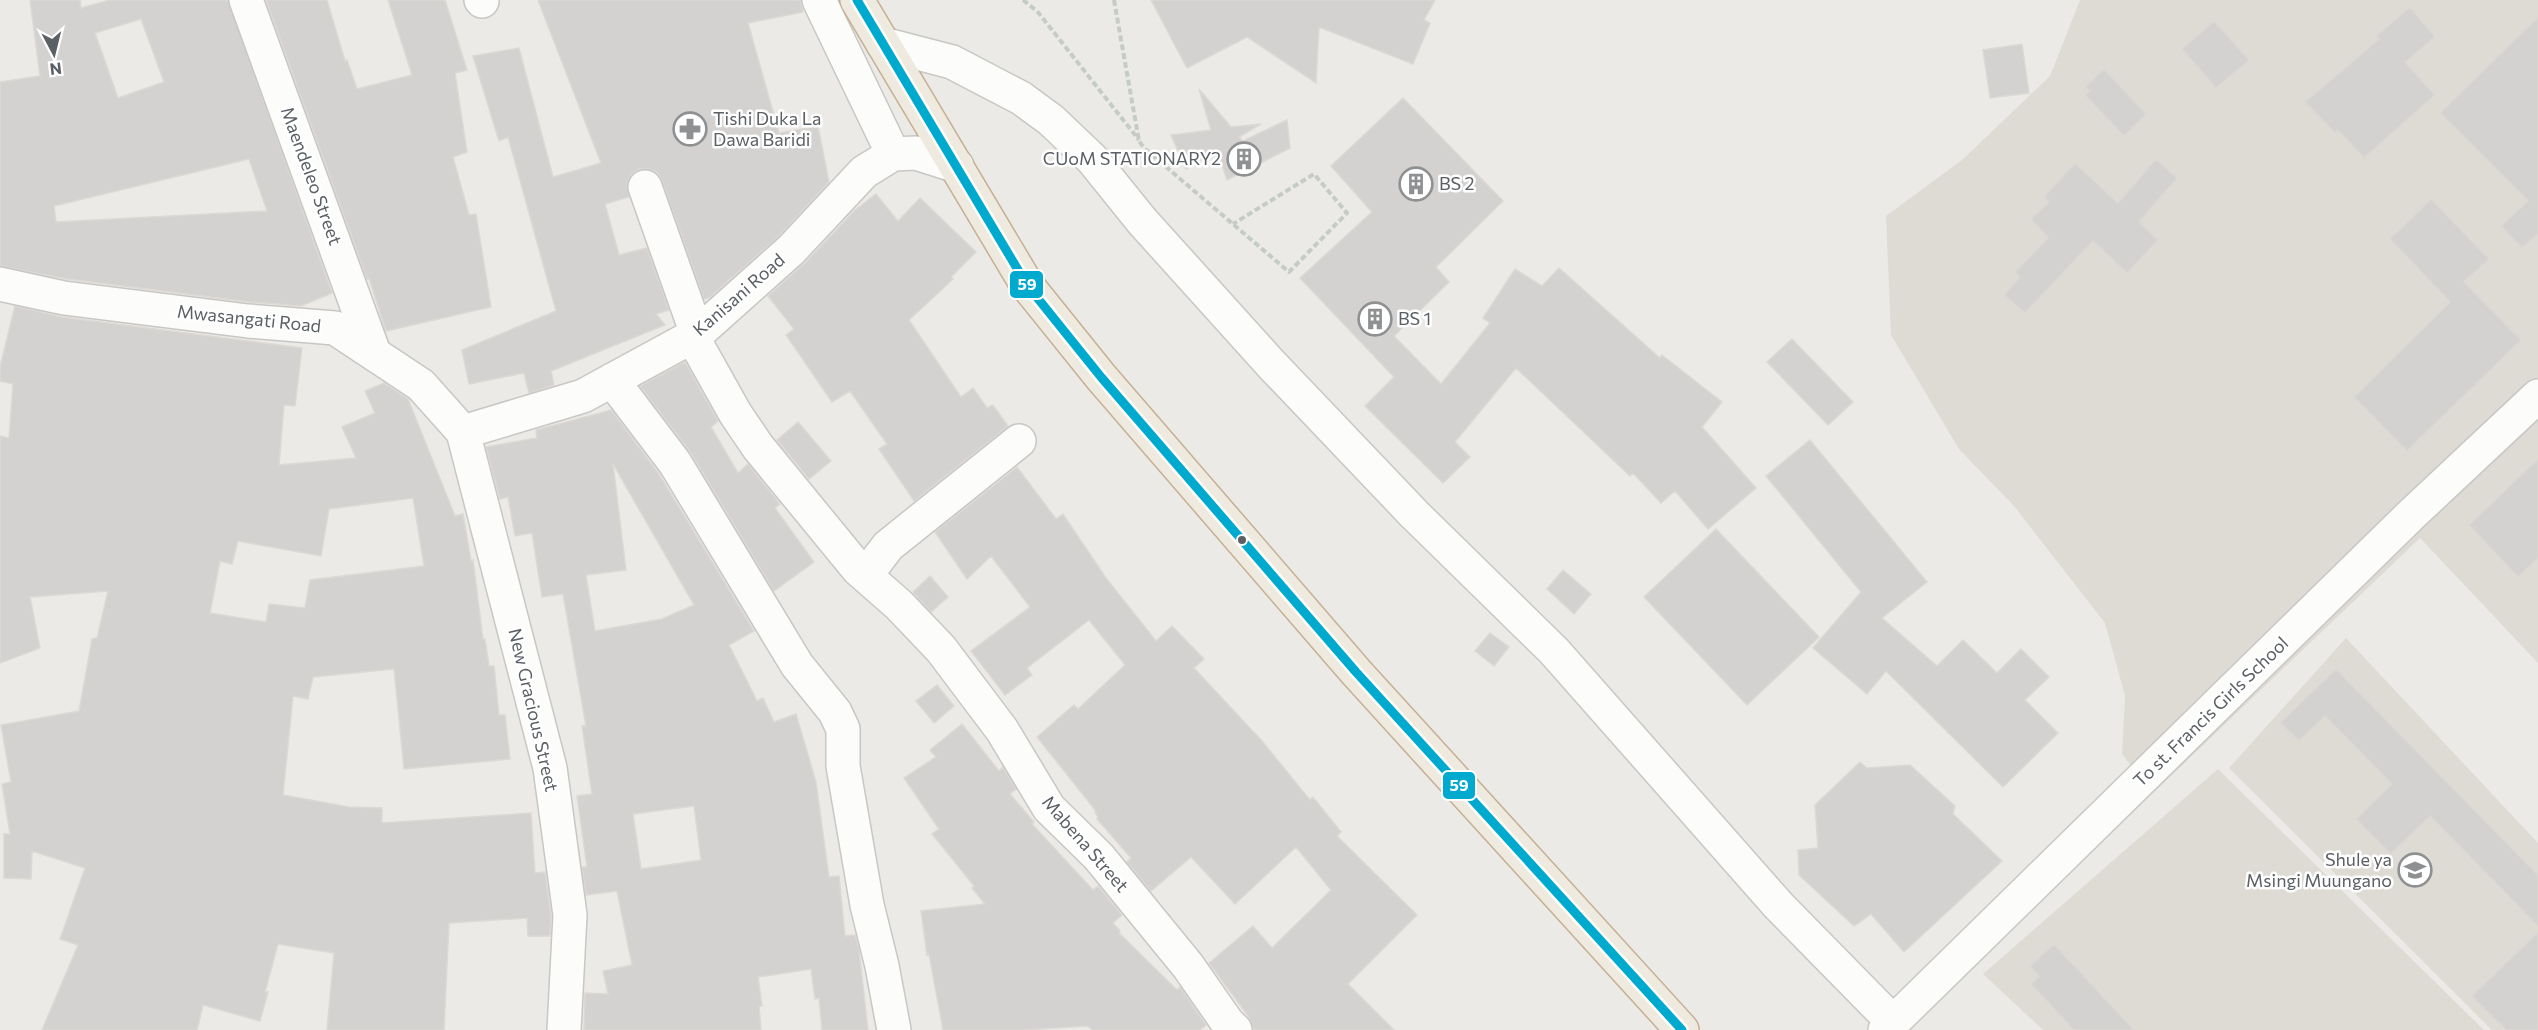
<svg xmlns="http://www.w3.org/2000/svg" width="2538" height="1030" viewBox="0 0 2538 1030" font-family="Commissioner,sans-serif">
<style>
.education{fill:#dedbd5}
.building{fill:#d3d2d0;stroke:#dcd9d5;stroke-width:1.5;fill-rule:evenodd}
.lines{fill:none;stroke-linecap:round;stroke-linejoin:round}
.minor-casing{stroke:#c7c7c6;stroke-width:36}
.highway-casing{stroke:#c4b093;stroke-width:36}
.path{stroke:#c5ccc8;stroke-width:4;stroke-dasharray:6 3;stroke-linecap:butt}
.minor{stroke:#fcfcfb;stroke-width:33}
.highway{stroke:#efeae0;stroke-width:33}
.bus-1-casing{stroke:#fff;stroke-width:14}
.bus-1{stroke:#00a9ce;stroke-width:9}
.bus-dot{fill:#5b6065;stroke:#fff;stroke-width:2}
.labels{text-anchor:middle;stroke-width:5;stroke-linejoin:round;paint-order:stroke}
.poi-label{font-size:18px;fill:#5b6065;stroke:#fff;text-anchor:start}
.street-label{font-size:18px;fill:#5b6065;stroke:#fff}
.line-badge{stroke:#fff;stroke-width:2}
.badge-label{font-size:16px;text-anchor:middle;font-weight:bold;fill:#fff}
</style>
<rect width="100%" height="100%" fill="#eceae6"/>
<path class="education" d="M2080 0H2538V663L2420 538 2153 793 2122 754 2125 696 2105 623 2014 506 1959 449 1891 335 1886 216 1962 160 2050 76Z
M2346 638 2538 843V996L2503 1030H2492L2229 768Z
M2218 769 2484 1030H2043L1983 974Z"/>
<path class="building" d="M30 0H80L81 8 110 0H228L332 293 301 306 250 302 67 279 0 266V82L40 76ZM141 19 164 82 118 98 95 33ZM249 159 267 211 56 222 54 206Z
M266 0H327L345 61 347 60 357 89 412 75 388 0H445L467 70 455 73 467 152 453 157 469 215 476 214 491 307 386 331 369 278 367 279Z
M538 0H800L803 12 748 23 779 133 818 126 829 182 778 237 710 297 704 299 662 180 657 172 649 169H639L631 174 627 184 629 197 605 204 619 255 647 248 669 310 656 314 665 325 551 371 554 385 529 393 524 373 469 384 462 350 556 311 508 137 499 141 473 56 519 48 553 177 601 163Z
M1151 0H1435L1424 20 1430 23 1413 64 1319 27 1316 83 1247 37 1187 68Z
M2410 7 2435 37 2405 62 2435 95 2364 158 2338 130 2335 133 2305 102 2379 39 2376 36Z
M2538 17V234L2522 248 2501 226 2528 201 2440 113Z
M2214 21 2249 60 2216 88 2182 49Z
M2022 44 2029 93 1990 98 1983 50Z
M2104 69 2146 114 2124 136 2085 95 2090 91 2085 87Z
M1199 89 1231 127 1261 124 1239 137 1243 141 1287 120 1290 148 1227 180 1217 150 1186 169 1171 135 1211 130Z
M1403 98 1503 201 1436 267 1449 282 1394 336 1441 384 1490 323 1483 318 1515 269 1542 286 1559 268 1660 358 1662 355 1722 402 1702 427 1756 488 1708 529 1675 491 1661 503 1633 473 1630 476 1516 368 1455 442 1470 457 1443 483 1365 406 1394 377 1300 278 1372 212 1331 166Z
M2156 159 2177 178 2139 222 2158 240 2127 273 2093 241 2025 313 2004 295 2020 277 2015 272 2048 238 2031 219 2049 202 2044 197 2075 163 2118 203Z
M876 194 898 221 920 198 976 252 951 277 953 279 909 320 961 397 973 388 987 408 993 405 1008 426 914 501 879 449 887 444 850 391 832 402 786 335 794 329 768 296 805 263 854 211Z
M2431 199 2489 259 2464 282 2521 340 2407 451 2354 397 2450 302 2390 239Z
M15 306 62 317 302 348 295 406 284 405 279 465 356 458 342 427 375 413 365 391 384 383 408 399 455 516 463 514 471 561 473 560 483 639H485L489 666H494L499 715H505L510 759 404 769 394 669 313 677 308 699 293 696 283 795 349 807 382 808V823L531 813 535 873 545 872 551 916 550 936H528L527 918 449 923 444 1030H327L334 953 278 944 265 992H268L260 1021 203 1005 197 1030H42L78 945 60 939 85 868 32 851 31 879 4 878V834H10L2 784 11 782 1 725 79 711 92 639 97 638 108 591 30 597 40 648 0 663V436L9 438 13 384 0 381V367ZM413 498 424 566 310 580 305 608 269 604 266 622 210 613 220 561 232 564 238 541 321 556 329 509Z
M1792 339 1853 402 1828 425 1767 362Z
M685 362 718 421 711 427 738 473 748 464 780 504 775 508 814 562 774 591 691 453 640 386Z
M611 410 659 474 754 631 729 645 757 701 763 698 774 722 796 714 816 782 829 877 839 876 845 936 855 935 859 950 868 1030H822L819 998 815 999 811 969 758 977 762 1006H759L761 1030H584L585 993 608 994 603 971 632 965 617 891 586 895 582 867H587L577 796 592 794 582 726H586L563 594 542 597 532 533 515 536 508 497 500 499 486 447 537 438 536 430ZM613 464 694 605 662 619 595 631 586 575 626 570ZM694 806 701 860 641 869 633 814Z
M798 422 831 461 809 479 777 440Z
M1810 440 1927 582 1882 618 1937 666 1963 640 1997 673 2021 649 2049 677 2025 700 2058 733 2003 787 1886 671 1867 694 1813 648 1861 592 1766 476Z
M2538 459V558L2518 577 2469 525Z
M1017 467 1056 519 1063 514 1106 578 1156 641 1172 626 1204 659 1194 668 1262 741 1310 800 1313 797 1341 832 1337 836 1417 915 1348 984 1394 1030H1254L1249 1017 1209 963 1253 926 1272 948 1331 890 1296 847 1235 904 1191 857 1151 891 1127 862 1131 858 1097 819 1098 817 1095 812 1096 811 1037 737 1074 705 1078 709 1125 665 1089 620 1027 668 1032 675 1005 695 971 651 1030 607 991 556 967 579 935 532Z
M1716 529 1819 637 1747 705 1644 597Z
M1563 570 1591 594 1574 614 1547 589Z
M930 576 948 597 931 612 913 592Z
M1490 633 1509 647 1494 666 1475 651Z
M2336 669 2538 875V926L2430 816 2391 854 2356 819 2392 784 2325 716 2299 741 2280 723Z
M937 685 954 706 934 723 916 701Z
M962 724 999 771 1003 767 1016 789 1010 794 1034 822 1032 824 1093 890 1098 886 1122 915 1113 923 1120 931 1119 933 1177 990 1180 987 1206 1025 1200 1030H1093L1087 1026 1024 1030H943L929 954 927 955 921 911 985 904 972 888 974 886 932 834 939 829 904 778 936 757 930 750Z
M1860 762 1867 768 1910 765 1955 806 1953 814 2002 861 1904 952 1871 914 1854 926 1799 875 1798 850 1818 848 1815 805Z
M2538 932V1030H2506L2472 996Z
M2054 944 2134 1030H2074L2031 984 2039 976 2030 966Z"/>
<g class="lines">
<g class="minor-casing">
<path id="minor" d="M246 0 374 353
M481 0 482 1
M819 0 893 154
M883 44 952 62 1021 98 1051 120 1092 159 1142 221 1271 364 1414 514 1554 651 1779 906 1893 1022
M645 187 697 334
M0 284 64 298 248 321 335 328 421 385 463 432 550 768 570 915 564 1030
M692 336 735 413 758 447 858 569 899 605 941 649 1002 730 1049 808 1099 857 1188 966 1227 1022 1235 1030
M612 380 675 463 797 665 835 712 843 729V766L867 905 882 966 894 1030
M463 432 583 396 697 334 791 250 864 172 893 154 916 153 957 166
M866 575 888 546 1019 441
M1885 1030 2411 515 2538 396"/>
</g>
<g class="highway-casing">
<path id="highway" d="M857 0 1027 285 1101 377 1356 672 1682 1030"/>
</g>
<path class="path" d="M1023 0 1037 11 1139 140
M1114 0 1139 141 1144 148 1289 272 1347 213 1314 174 1233 224"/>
<use href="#minor" class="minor"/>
<use href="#highway" class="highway"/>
<g class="bus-1-casing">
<path id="bus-1" d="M857 0 1027 285 1101 377 1356 672 1682 1030"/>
</g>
<use href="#bus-1" class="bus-1"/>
</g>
<defs>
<g id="pharmacy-ring" transform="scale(1.725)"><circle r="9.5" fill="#fff" stroke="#8e9092" stroke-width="1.5"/><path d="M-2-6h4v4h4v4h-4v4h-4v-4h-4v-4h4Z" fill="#8e9092"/></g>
<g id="building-ring" transform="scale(1.725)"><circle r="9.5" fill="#fff" stroke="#8e9092" stroke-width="1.5"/><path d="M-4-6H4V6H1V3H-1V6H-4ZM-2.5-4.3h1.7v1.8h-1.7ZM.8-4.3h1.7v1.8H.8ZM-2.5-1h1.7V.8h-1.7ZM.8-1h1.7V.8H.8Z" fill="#8e9092"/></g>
<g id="school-ring" transform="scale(1.725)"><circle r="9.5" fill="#fff" stroke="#8e9092" stroke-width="1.5"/><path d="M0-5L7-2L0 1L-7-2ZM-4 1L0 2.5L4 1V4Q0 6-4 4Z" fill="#8e9092"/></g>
</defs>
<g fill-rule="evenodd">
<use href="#pharmacy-ring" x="690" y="129"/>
<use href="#building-ring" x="1244" y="159"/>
<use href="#building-ring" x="1416" y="184"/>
<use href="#building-ring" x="1375" y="319"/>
<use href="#school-ring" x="2415" y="870"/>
</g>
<circle class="bus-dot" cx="1242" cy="540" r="5"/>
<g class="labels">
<g class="poi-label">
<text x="713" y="125">Tishi Duka La<tspan x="713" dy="21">Dawa Baridi</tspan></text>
<text x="1221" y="165" text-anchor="end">CUoM STATIONARY2</text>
<text x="1439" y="190">BS 2</text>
<text x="1398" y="325">BS 1</text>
<text x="2392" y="866" text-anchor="end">Shule ya<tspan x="2392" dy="21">Msingi Muungano</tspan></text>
</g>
<g class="street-label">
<text transform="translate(311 176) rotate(70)" y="6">Maendeleo Street</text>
<text transform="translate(739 295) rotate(-41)" y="6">Kanisani Road</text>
<text transform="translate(249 319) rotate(6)" y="6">Mwasangati Road</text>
<text transform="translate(533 710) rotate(77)" y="6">New Gracious Street</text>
<text transform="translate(2211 712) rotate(-44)" y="6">To st. Francis Girls School</text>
<text transform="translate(1085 844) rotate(49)" y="6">Mabena Street</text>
</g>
</g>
<g class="line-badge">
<rect x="1009" y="270" width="35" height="29" rx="6" fill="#00a9ce"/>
<rect x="1442" y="771" width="34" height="29" rx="6" fill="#00a9ce"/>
</g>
<g class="badge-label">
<text x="1027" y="290">59</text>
<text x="1459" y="791">59</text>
</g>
<g transform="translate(54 54) rotate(173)" stroke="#ffffff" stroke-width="4.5" paint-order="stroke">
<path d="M0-4.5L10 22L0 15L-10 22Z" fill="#5b6065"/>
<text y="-9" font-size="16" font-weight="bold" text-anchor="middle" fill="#5b6065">N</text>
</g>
</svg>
